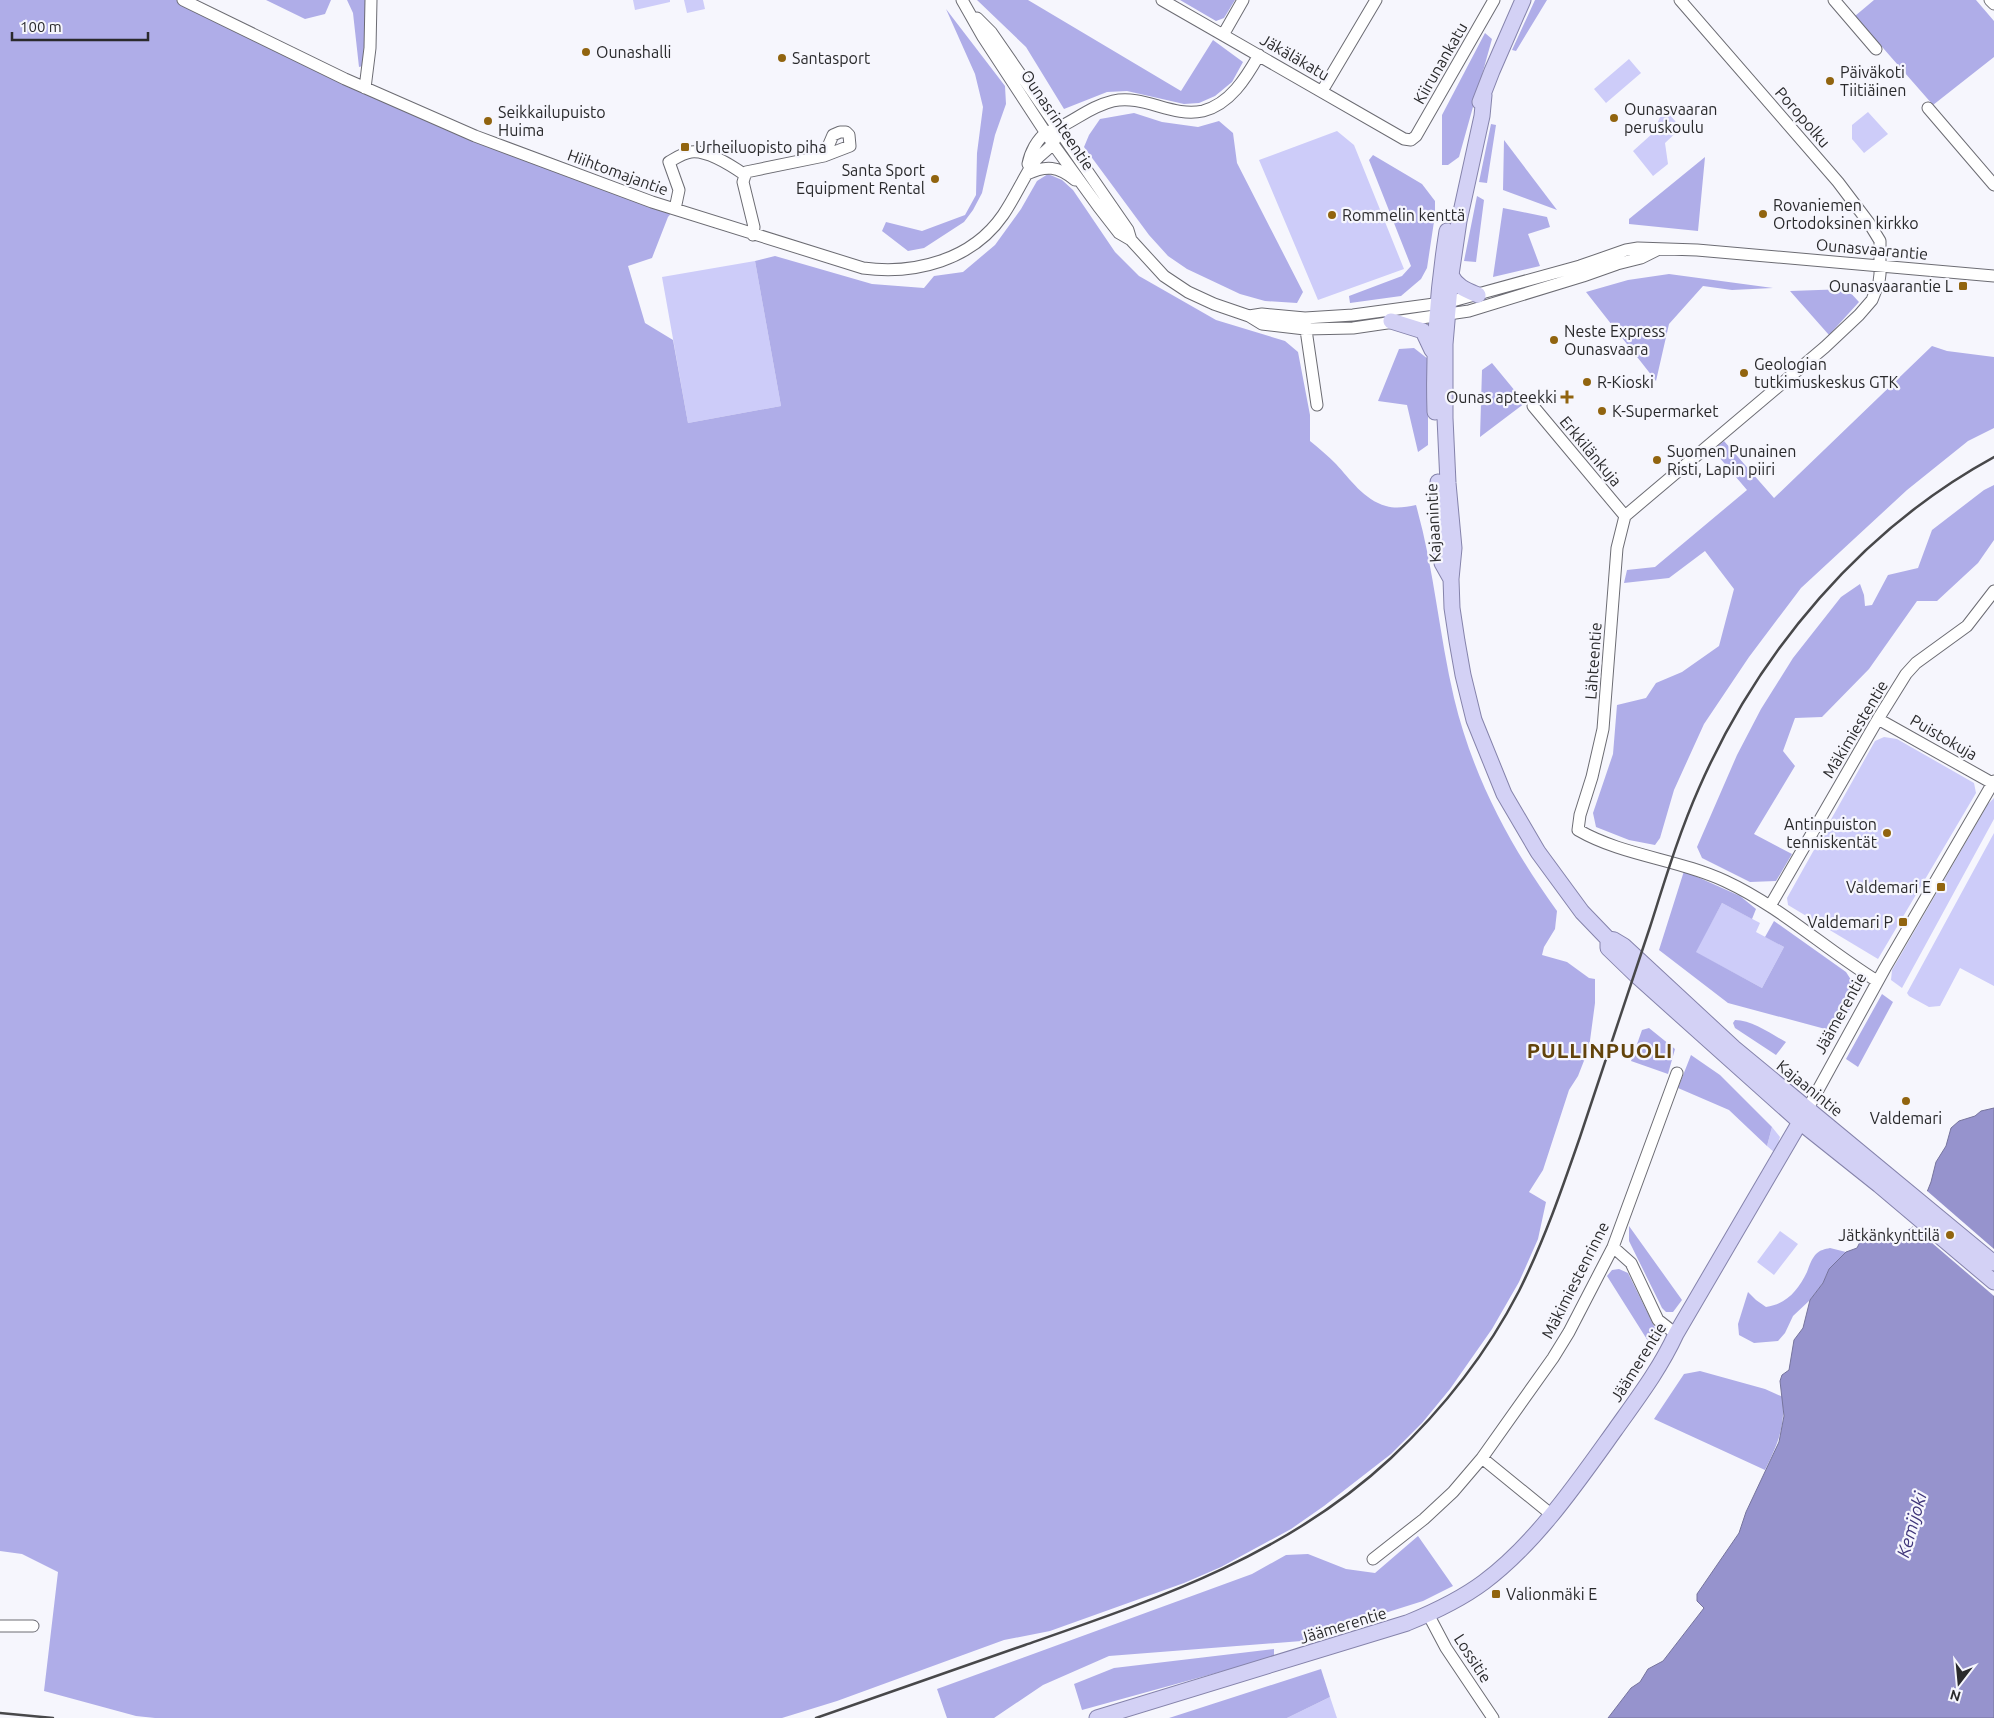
<svg xmlns="http://www.w3.org/2000/svg" width="1994" height="1718" viewBox="0 0 1994 1718" font-family="Ubuntu,sans-serif">
<style>
.green{fill:#cdccf9}
.forest{fill:#afade8}
.water{fill:#9693cd;stroke:#76749d}
.pier{fill:#f6f6fd}
.lines{fill:none;stroke-linecap:round;stroke-linejoin:round}
.minor-casing{stroke:#6c6c73;stroke-width:13}
.major-casing{stroke:#8583ab;stroke-width:17}
.minor{stroke:#fff;stroke-width:11}
.major{stroke:#d3d1f5;stroke-width:15}
.rail{stroke:#48484a;stroke-width:2.5}
.poi-dot{fill:#91640f;stroke:#f6f6fd;stroke-width:2}
.labels{text-anchor:middle;stroke-width:4.5;stroke-linejoin:round;paint-order:stroke}
.poi-label{font-size:16px;fill:#2a2a2c;stroke:#f6f6fd;text-anchor:start}
.street-label{font-size:16px;fill:#2a2a2c;stroke:#f6f6fd}
.water-label{font-size:18px;font-style:italic;fill:#3f357a;stroke:#f6f6fd}
.district-label{font-size:21px;font-weight:bold;letter-spacing:1px;fill:#62430b;stroke:#f6f6fd}
</style>
<rect width="100%" height="100%" fill="#f6f6fd"/>
<path class="green" d="M633 0H670V2L635 10Z
M684 0H703L705 9 687 13Z
M1629 59 1641 73 1606 103 1594 89Z
M1664 108 1681 128 1665 143 1668 164 1653 176 1633 151 1653 133Z
M1868 112 1888 134 1864 153 1852 139V125Z
M1337 131 1354 145 1404 269 1318 300 1259 160Z
M755 261 781 406 688 423 662 277Z
M1884 737 1897 739 1974 783 1976 793 1878 959 1788 905 1787 898 1875 741Z
M1994 798V819L1902 988 1891 980 1892 970 1988 804Z
M1994 833V986L1960 968 1940 1006 1929 1007 1909 996 1907 993Z
M1722 903 1760 923 1756 932 1784 947 1762 988 1695 952Z
M1772 1127 1780 1137 1775 1153 1767 1146Z
M1780 1231 1798 1244 1774 1275 1757 1262Z
M1330 1697 1337 1718H1287Z"/>
<path class="forest" d="M0 0H183L345 79 675 209 668 217 652 258 628 266 645 323 673 340 688 423 781 406 755 261 775 256 872 284 924 288 934 276 963 272 995 245 1021 209 1037 181 1048 174 1062 180 1073 190 1115 252 1139 276 1216 320 1285 341 1298 352 1310 415V441C1319 448 1328 456 1336 464 1350 479 1364 500 1386 506 1396 509 1406 507 1416 505 1434 568 1439 634 1454 698 1473 777 1510 846 1557 911L1555 929 1544 947 1542 955 1567 962 1589 978 1595 979V1003L1589 1048 1578 1076 1569 1090 1543 1170 1529 1192 1546 1202 1538 1239 1519 1282 1492 1329 1450 1389 1422 1423 1391 1454 1324 1506 1291 1529 1221 1567 1184 1583 1050 1631 1004 1640 837 1701 782 1718H155L136 1716 44 1691 58 1572 22 1554 0 1551Z
M266 0H331L325 14 305 19Z
M347 0H365L366 4 363 66 359 67 353 13Z
M977 0H1028L1181 91 1213 40 1243 62 1232 82 1215 96 1199 103 1184 104 1127 91 1107 92 1064 109 1026 47Z
M1180 0H1235L1224 18 1216 21Z
M1535 0H1547L1516 51 1512 50Z
M1874 0H1976L1994 21V57L1933 105 1855 16Z
M946 9 1005 86 1006 104 995 135 982 193 973 210 964 222 924 248 908 251 882 231 886 222 922 231 965 215 976 195 977 153 983 107 975 74Z
M1485 33 1492 39 1459 157 1448 165H1442V115Z
M1134 113 1162 122 1198 127 1219 121 1233 133 1237 163 1303 292 1297 303 1265 301 1240 294 1187 269 1168 256 1149 235 1084 147 1089 135 1100 119Z
M1491 124 1496 125 1487 183 1479 182Z
M1504 140 1557 210 1503 190Z
M1373 155 1422 184 1435 201V215L1427 268 1421 279 1401 296 1350 303 1349 296 1402 276 1411 266 1369 160Z
M1705 157 1698 231 1629 224V219Z
M1477 196 1484 200 1476 262 1464 261Z
M1503 208 1547 217 1550 227 1528 234 1540 266 1493 277Z
M1669 274 1773 288 1732 290 1703 286 1669 324 1656 381 1586 292 1628 280Z
M1847 289 1859 302 1829 335 1790 291Z
M1932 346 1947 351 1994 357V428L1968 441 1907 490 1801 588 1749 657 1704 724 1674 790 1660 838 1655 845 1629 840 1596 827 1593 813 1613 754 1617 705 1646 698 1656 683 1682 672 1719 646 1734 589 1705 551 1669 578 1624 583 1627 570 1655 567 1747 490 1713 450 1724 441 1774 498Z
M1414 348 1428 359V445L1418 452 1407 405 1378 401 1399 349Z
M1492 363 1525 403 1480 437 1482 370Z
M1994 485V540L1978 563 1937 601H1917L1869 669 1822 717 1795 718 1783 751 1795 766 1754 834 1792 854 1776 881 1750 882 1702 858 1697 847 1737 755 1761 709 1793 658 1841 597 1860 584 1864 595 1865 606 1872 605 1888 575 1918 568 1932 530 1984 490Z
M1684 871 1740 896 1756 909 1752 919 1722 903 1696 952 1762 988 1784 947 1765 937 1774 921 1846 972 1855 986 1857 997 1838 1029 1829 1030 1728 1003 1659 950Z
M1882 994 1893 1002 1858 1067 1846 1059Z
M1735 1020C1752 1020 1771 1034 1786 1042L1776 1055 1735 1028 1733 1023Z
M1649 1028 1675 1049 1668 1074 1631 1061 1642 1030Z
M1691 1055 1720 1075 1772 1127 1767 1146 1729 1110 1678 1088Z
M1629 1226 1682 1300 1673 1312H1666L1662 1308 1629 1241Z
M1830 1248 1846 1252 1829 1269 1823 1283 1810 1300 1793 1316 1785 1333 1778 1341 1754 1343 1739 1335 1738 1324 1748 1292 1756 1300 1766 1307C1787 1304 1798 1290 1807 1272 1809 1266 1812 1258 1816 1254 1820 1250 1825 1249 1830 1248Z
M1619 1269 1628 1273 1659 1336 1653 1349 1607 1276 1612 1270Z
M1700 1371 1765 1389 1783 1397C1785 1427 1778 1444 1765 1470L1654 1419 1684 1374Z
M1418 1536 1453 1586 1423 1601 1350 1624 1327 1639 1109 1656 1043 1685 994 1718H947L937 1689 1252 1574 1286 1555 1308 1554 1346 1569 1375 1573Z
M1274 1649V1657L1082 1710 1074 1684 1114 1668Z
M1321 1669 1330 1697 1287 1718H1169Z"/>
<path class="water" d="M1994 1108V1718H1608L1631 1688 1640 1682 1648 1669 1663 1661 1704 1608 1697 1601V1594L1739 1533 1746 1512 1779 1442 1784 1416 1780 1381 1782 1375 1789 1370 1794 1340 1803 1328 1810 1300 1823 1283 1829 1269 1846 1252 1857 1248 1864 1234 1895 1239 1913 1227 1931 1182 1936 1162 1946 1146 1951 1128 1959 1121 1975 1116 1981 1111Z"/>
<path class="pier" d="M1926 1190 1994 1249V1296L1911 1225Z"/>
<g class="lines">
<g class="minor-casing">
<path id="minor" d="M183 0 345 79 475 136 652 202 863 268C915 275 972 260 1003 215 1014 199 1022 181 1032 165 1037 156 1048 151 1053 143 1056 139 1057 133 1058 129
M962 0 983 37 1053 144 1098 206 1119 233 1131 240 1164 276 1188 292 1214 304 1249 316 1262 324 1305 329 1353 328 1469 311 1583 276 1617 264 1641 258 1657 250
M1162 0 1404 139 1411 140 1416 136 1494 0
M1680 0 1838 182 1869 223 1880 241V274L1879 282 1872 300 1859 315 1825 347 1625 516 1617 548 1603 729 1592 777 1580 815 1578 830C1623 856 1678 859 1725 881 1781 907 1825 949 1877 981
M1834 0 1876 49
M1990 0 1994 4
M977 18 991 32 1128 230 1131 240
M1223 35 1243 0
M365 88 370 48 371 0
M1322 91 1376 0
M1928 108 1994 185
M1028 164C1030 153 1037 139 1047 132 1051 130 1055 130 1058 128 1077 119 1092 106 1113 101 1144 94 1172 118 1203 111 1230 104 1246 78 1259 55
M1027 174C1046 165 1058 166 1075 180
M675 209 679 190 669 162C676 158 683 153 691 152 708 150 732 166 745 175
M753 235 754 227 743 182 746 172 824 156 850 146 849 135 846 132H840L833 135 824 156
M1249 316 1262 314 1305 318 1353 315 1449 302 1580 266 1626 250 1638 248 1697 250 1994 276
M1305 323 1317 405
M1533 406 1625 516
M1878 719 1994 784
M1770 906 1878 719 1906 674 1916 663 1967 626 1994 591
M1807 1110 1885 968 1994 781
M1613 1247 1631 1263 1658 1320 1676 1334
M1482 1458 1552 1515
M1373 1559 1424 1519 1453 1492 1482 1458 1553 1358 1569 1332 1613 1247 1677 1073
M1428 1614 1446 1648 1493 1718
M0 1626H33"/>
</g>
<g class="major-casing">
<path id="major" d="M1484 95 1482 116 1459 221 1451 275 1445 344V418L1448 483 1454 548 1451 579 1452 608 1457 641 1463 675 1474 720 1504 794 1538 852 1582 912 1608 939V948L1638 977 1800 1122 1879 1185 1994 1282
M1480 102 1492 71 1523 0
M1451 275C1457 287 1466 290 1478 295
M1391 321 1423 331 1432 350
M1435 412C1433 348 1437 294 1447 231
M1438 482 1442 563 1451 579
M1608 939 1614 940 1624 946 1734 1048 1994 1263
M1097 1718 1407 1623C1434 1612 1460 1600 1484 1582 1536 1543 1577 1483 1615 1430 1637 1399 1660 1369 1676 1334L1807 1110"/>
</g>
<use href="#minor" class="minor"/>
<use href="#major" class="major"/>
<path class="rail" d="M0 1713 53 1718
M816 1718C886 1694 955 1669 1025 1645 1157 1599 1286 1556 1391 1458 1441 1411 1487 1353 1519 1291 1544 1241 1562 1189 1580 1137 1603 1067 1627 997 1650 927 1665 880 1679 833 1699 788 1759 651 1862 529 1994 457"/>
</g>
<g class="poi-dot">
<circle cx="586" cy="52" r="5"/>
<circle cx="782" cy="58" r="5"/>
<circle cx="1830" cy="81" r="5"/>
<circle cx="1614" cy="118" r="5"/>
<circle cx="488" cy="121" r="5"/>
<rect x="680" y="142" width="10" height="10" rx="2.5"/>
<circle cx="935" cy="179" r="5"/>
<circle cx="1763" cy="214" r="5"/>
<circle cx="1332" cy="215" r="5"/>
<rect x="1958" y="281" width="10" height="10" rx="2.5"/>
<circle cx="1554" cy="340" r="5"/>
<circle cx="1744" cy="373" r="5"/>
<circle cx="1587" cy="382" r="5"/>
<path d="M1564.5 389.5h5v5h5v5h-5v5h-5v-5h-5v-5h5z"/>
<circle cx="1602" cy="411" r="5"/>
<circle cx="1657" cy="460" r="5"/>
<circle cx="1887" cy="833" r="5"/>
<rect x="1936" y="882" width="10" height="10" rx="2.5"/>
<rect x="1898" y="917" width="10" height="10" rx="2.5"/>
<circle cx="1906" cy="1101" r="5"/>
<circle cx="1950" cy="1235" r="5"/>
<rect x="1491" y="1589" width="10" height="10" rx="2.5"/>
</g>
<g class="labels">
<g class="poi-label">
<text x="596" y="58">Ounashalli</text>
<text x="792" y="64">Santasport</text>
<text x="1840" y="78">Päiväkoti<tspan x="1840" dy="18">Tiitiäinen</tspan></text>
<text x="1624" y="115">Ounasvaaran<tspan x="1624" dy="18">peruskoulu</tspan></text>
<text x="498" y="118">Seikkailupuisto<tspan x="498" dy="18">Huima</tspan></text>
<text x="695" y="153">Urheiluopisto piha</text>
<text x="925" y="176" text-anchor="end">Santa Sport<tspan x="925" dy="18">Equipment Rental</tspan></text>
<text x="1773" y="211">Rovaniemen<tspan x="1773" dy="18">Ortodoksinen kirkko</tspan></text>
<text x="1342" y="221">Rommelin kenttä</text>
<text x="1953" y="292" text-anchor="end">Ounasvaarantie L</text>
<text x="1564" y="337">Neste Express<tspan x="1564" dy="18">Ounasvaara</tspan></text>
<text x="1754" y="370">Geologian<tspan x="1754" dy="18">tutkimuskeskus GTK</tspan></text>
<text x="1597" y="388">R-Kioski</text>
<text x="1557" y="403" text-anchor="end">Ounas apteekki</text>
<text x="1612" y="417">K-Supermarket</text>
<text x="1667" y="457">Suomen Punainen<tspan x="1667" dy="18">Risti, Lapin piiri</tspan></text>
<text x="1877" y="830" text-anchor="end">Antinpuiston<tspan x="1877" dy="18">tenniskentät</tspan></text>
<text x="1931" y="893" text-anchor="end">Valdemari E</text>
<text x="1893" y="928" text-anchor="end">Valdemari P</text>
<text x="1906" y="1124" text-anchor="middle">Valdemari</text>
<text x="1940" y="1241" text-anchor="end">Jätkänkynttilä</text>
<text x="1506" y="1600">Valionmäki E</text>
</g>
<g class="street-label">
<text transform="translate(1295 57) rotate(30)" y="6">Jäkäläkatu</text>
<text transform="translate(1440 63) rotate(-60)" y="6">Kiirunankatu</text>
<text transform="translate(1803 117) rotate(49)" y="6">Poropolku</text>
<text transform="translate(1058 120) rotate(56)" y="6">Ounasrinteentie</text>
<text transform="translate(618 172) rotate(20)" y="6">Hiihtomajantie</text>
<text transform="translate(1872 249) rotate(5)" y="6">Ounasvaarantie</text>
<text transform="translate(1591 451) rotate(50)" y="6">Erkkilänkuja</text>
<text transform="translate(1433 523) rotate(-93)" y="6">Kajaanintie</text>
<text transform="translate(1593 661) rotate(-86)" y="6">Lähteentie</text>
<text transform="translate(1855 729) rotate(-59)" y="6">Mäkimiestentie</text>
<text transform="translate(1944 737) rotate(30)" y="6">Puistokuja</text>
<text transform="translate(1840 1013) rotate(-61)" y="6">Jäämerentie</text>
<text transform="translate(1810 1088) rotate(39)" y="6">Kajaanintie</text>
<text transform="translate(1575 1280) rotate(-63)" y="6">Mäkimiestenrinne</text>
<text transform="translate(1638 1362) rotate(-58)" y="6">Jäämerentie</text>
<text transform="translate(1343 1625) rotate(-17)" y="6">Jäämerentie</text>
<text transform="translate(1473 1658) rotate(57)" y="6">Lossitie</text>
</g>
<g class="water-label">
<text transform="translate(1912 1525) rotate(-74)" y="6">Kemijoki</text>
</g>
<g class="district-label">
<text x="1600" y="1058">PULLINPUOLI</text>
</g>
</g>
<g transform="translate(1959 1683) rotate(196)" stroke="#f6f6fd" stroke-width="4" paint-order="stroke">
<path d="M0-4L9 19L0 12L-9 19Z" fill="#2a2a2c"/>
<text y="-8" font-size="14" font-weight="bold" text-anchor="middle" fill="#2a2a2c">N</text>
</g>
<path d="M12 32v8h136v-8" fill="none" stroke="#2a2a2c" stroke-width="2.5"/>
<text x="20" y="32" font-size="15" fill="#2a2a2c" stroke="#f6f6fd" stroke-width="4" paint-order="stroke">100 m</text>
</svg>
